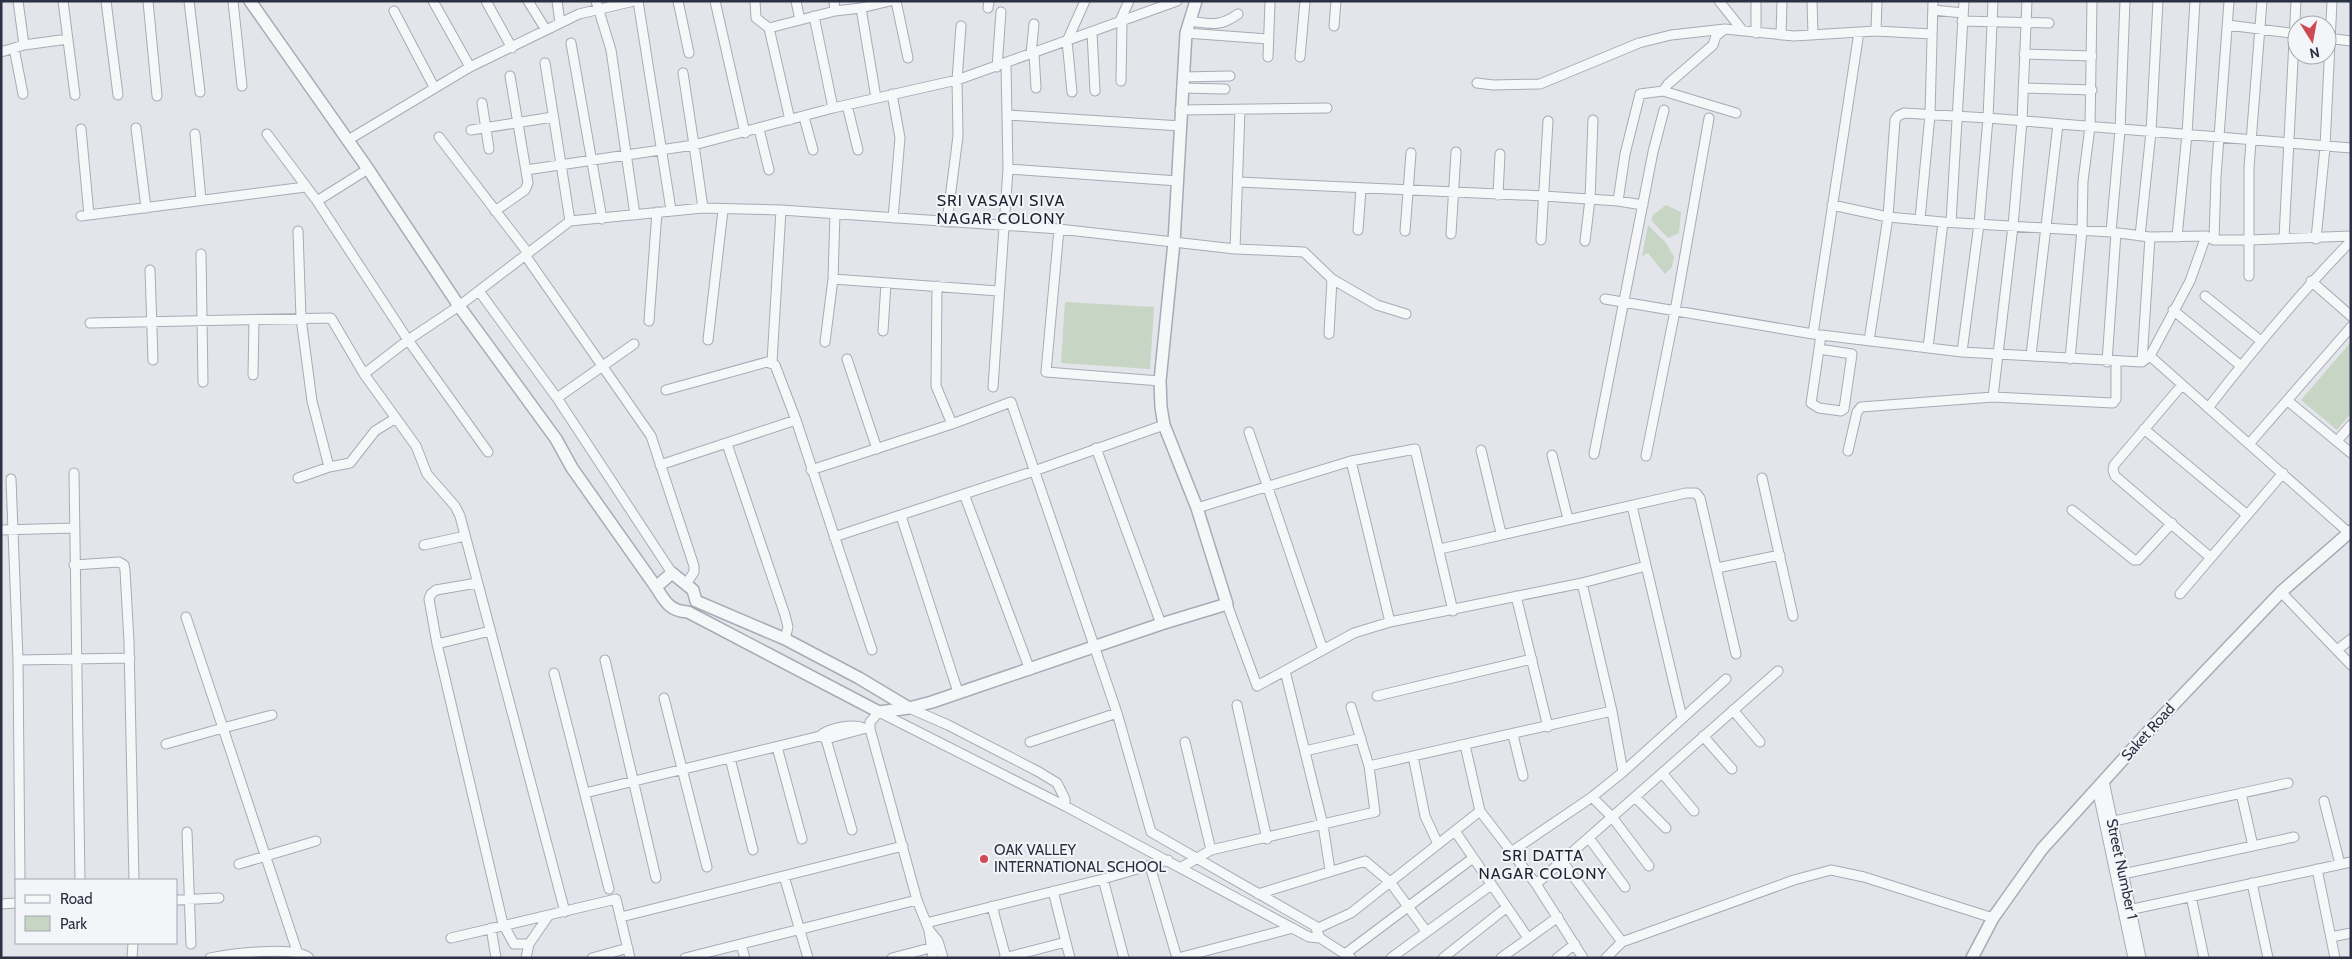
<svg xmlns="http://www.w3.org/2000/svg" width="2352" height="959" viewBox="0 0 2352 959" font-family="Cabin,sans-serif">
<style>
.green{fill:#c7d5c4}
.lines{fill:none;stroke-linecap:round;stroke-linejoin:round}
.minor-casing{stroke:#a8abb5;stroke-width:11}
.tertiary-casing{stroke:#a8abb5;stroke-width:14}
.minor{stroke:#f6f7f9;stroke-width:9}
.tertiary{stroke:#f6f7f9;stroke-width:11}
.poi-dot{fill:#ce4a52;stroke:#f3f5f8;stroke-width:2}
.labels{text-anchor:middle;stroke-width:4;stroke-linejoin:round;paint-order:stroke}
.street-label{font-size:15px;fill:#2b3143;stroke:#f3f5f8}
.poi-label{font-size:15px;fill:#2b3143;stroke:#f3f5f8;text-anchor:start}
.neighbourhood-label{font-size:16px;letter-spacing:1px;fill:#1d2334;stroke:#f3f5f8}
</style>
<rect width="100%" height="100%" fill="#e3e5eb"/>
<path class="green" d="M1666 205 1681 212 1679 233 1668 238 1651 220 1653 215Z
M1648 225 1666 243 1674 257 1672 267 1665 274 1648 253 1642 256Z
M1065 302 1154 307 1150 369 1061 363Z
M2351 342V413L2337 430 2301 400Z"/>
<g class="lines">
<g class="minor-casing">
<path id="minor" d="M18 1 24 45
M63 1 75 95
M106 1 118 95
M148 1 157 96
M189 1 200 92
M233 1 242 86
M433 1 470 67
M486 1 512 48
M528 1 546 30
M557 1 560 23
M596 1 611 50 635 215
M638 1 671 210
M678 1 689 53
M715 1 745 133
M755 1 756 18 769 28 790 120
M796 1 800 20
M834 1 835 11
M896 1 908 58
M1719 1 1743 31
M1756 1V33
M1812 1 1813 34
M988 8 989 1
M1933 10 1963 13
M394 11 434 87
M814 16 833 108
M1190 21C1211 24 1220 27 1238 14
M1962 21 2049 23
M1119 23 1129 1
M2228 25 2297 34
M1334 26 1336 1
M769 28 835 11 861 8
M1876 31 1877 1
M1092 32 1095 91
M1186 33 1268 39
M1781 35 1782 1
M2327 38 2351 41
M571 43 602 219
M14 48 23 94
M1 52 24 45 68 39
M1034 53 1036 88
M1031 54 1034 24
M2024 54 2092 56
M1268 57 1270 1
M1300 57 1305 1
M545 63 570 221
M997 67 1001 12
M1183 77 1230 76
M1121 81 1122 21
M1477 83 1493 85 1540 84 1639 43 1671 35 1725 29 1794 36 1876 31 1932 34
M1182 88 1225 89
M2023 88 2092 90
M1663 91 1668 84 1713 45 1716 36 1725 29
M1072 92 1067 41 1085 1
M892 94 900 138 893 218
M876 98 861 8 890 1
M482 103 489 149
M847 105 858 150
M1180 110 1327 108
M1008 115 1181 126
M804 117 813 150
M136 128 146 208
M81 129 89 215
M759 129 769 170
M471 130 553 117
M195 134 201 200
M267 134 317 201 408 340 488 452
M439 137 528 253
M348 140 470 67 579 14 634 1
M1008 169 1178 181
M526 170 694 145 683 73
M1239 182 1544 196 1618 201 1643 205
M1498 195 1500 154
M317 201 368 169
M1618 201 1625 154 1640 94 1663 91 1736 113
M1832 205 1888 217 1943 222 2111 232 2150 237 2206 236 2214 240H2249L2351 236
M703 208 694 145 833 108 957 80 1177 1
M495 211 525 190 528 183 510 76
M81 216 305 187
M1920 219 1930 115 1933 1
M947 222 958 136 957 80 961 26
M1951 222 1964 1
M1059 229 1046 372 1160 381
M1358 230 1361 189
M298 231 301 318 312 401 329 467 350 463 375 431 396 418
M1405 231 1411 153
M2111 232 2120 130 2125 1
M1451 234 1456 152
M2140 236 2151 132 2158 1
M2177 237 2187 134 2195 1
M2284 238 2296 1
M2316 239 2325 147 2332 1
M1541 240 1548 121
M2214 240 2216 177 2229 1
M1585 241 1590 199 1593 120
M1235 249 1240 110
M201 254 203 382
M525 255 651 436 694 566V572L686 584
M150 270 153 360
M2249 276V168L2262 1
M833 279 998 291
M2311 281 2351 316
M937 286 936 386 952 424
M479 291 557 398 672 573
M2205 296 2261 341
M1605 299 1813 334 1962 352 2142 362 2150 356 2190 281 2206 236
M2173 310 2241 366
M649 321 657 212
M90 323 331 318 364 374 416 446 427 474 455 506 460 516 565 912
M883 331 886 283
M1329 334 1332 279
M1813 334 1859 32
M708 340 723 210
M1869 341 1888 217 1895 120 1898 116 1904 113 1988 118 2351 148
M825 342 833 279 835 214
M1928 348 1943 222
M1819 349 1852 354 1844 409 1841 411 1819 408 1811 403 1812 397 1821 335
M1962 352 1979 224 1988 118 1993 1
M2031 355 2058 124
M2150 356 2349 533
M847 359 877 449
M2070 359 2082 230 2083 181 2090 127 2092 1
M772 362 781 210
M2107 362 2116 233
M2142 362 2150 237
M364 374 408 340 459 306 570 221 703 208 781 210 1059 229 1235 249 1304 252 1332 279 1377 305 1406 314
M253 375 254 320
M2182 385 2114 465 2113 470 2115 476 2210 557
M993 387 1008 169 1006 64
M666 390 767 362 775 365 796 420 872 650
M1993 397 2013 226 2022 121 2027 1
M557 398 634 344
M2288 401 2351 453
M2208 408C2253 350 2299 294 2351 241
M2144 429 2246 514
M1249 432 1323 650
M2337 441 2351 425
M727 444 785 615 788 627 785 639
M2249 444 2351 327
M1096 448 1161 624
M1481 450 1501 533
M1848 451 1857 412 1861 407 1993 397 2113 403 2116 399V361
M1594 454 1653 152 1664 110
M1552 455 1568 519
M1646 456 1675 311 1709 118
M1351 461 1390 622
M660 465 796 420
M811 470 952 424 1011 402 1117 713 1151 832 1315 926 1320 938
M74 473 80 880
M298 478 329 467
M1762 478 1793 616
M11 479 18 660 20 880
M964 494 1030 670
M1632 506 1682 718
M1197 508 1351 461 1415 449 1453 611
M2072 510 2134 560H2138L2172 523
M901 516 958 692
M1 530 73 528
M834 537 1034 471 1164 425
M424 545 465 536
M1440 549 1686 493H1696L1700 498 1736 654
M74 565 119 562 124 565 125 570 129 642 134 880
M1717 568 1780 555
M477 583 436 590 431 594 429 599 437 644 503 924 514 944H529
M1582 583 1612 711 1623 772
M2281 592 2351 665
M2180 594 2283 473
M1516 596 1548 727
M1227 604 1257 686 1354 633 1390 622 1582 583 1646 566
M186 617 223 728 272 715
M437 644 490 631
M2337 650 2351 639
M18 660 130 658
M605 660 656 878
M1285 671 1323 825 1330 870
M554 673 609 889
M1377 696 1532 659
M664 698 707 867
M1237 705 1267 839
M909 708 948 725 1039 772 1057 783 1065 799V806
M1733 710 1760 742
M864 728C853 723 828 728 820 736L826 739 870 727
M1513 735 1523 776
M1703 736 1732 769
M826 739 852 830
M1030 742 1117 713
M1185 742 1211 850
M166 744 223 728 297 951
M1465 745 1480 811 1536 884 1583 958
M777 747 802 839
M1305 751 1361 738
M1413 756 1425 816 1438 844
M730 758 753 850
M1369 766 1612 711
M1662 773 1694 811
M2104 781 2141 958
M2097 788 2133 958
M585 793 820 736
M2241 793 2253 846
M1592 797 1612 817 1649 866
M1635 797 1666 828
M2324 801 2340 864
M2105 823 2288 783
M1455 831 1528 938
M187 832 191 944
M1589 838 1625 887
M1511 852 1592 797 1623 772 1726 679
M1562 861 1622 942
M239 864 316 841
M1150 866 1177 958
M1182 867 1211 850 1375 812 1369 766 1351 707
M2317 869 2335 958
M2123 874 2294 837
M784 876 808 958
M1103 879 1124 958
M2252 883 2268 958
M1536 884 1778 671
M1053 891 1070 958
M1258 894 1365 861 1390 882 1426 931
M2191 896 2204 958
M176 900 219 898
M1 904 16 903
M992 906 1006 958
M2124 911 2351 862
M621 917 903 846
M926 923 1103 879 1168 860
M491 928 496 958
M1316 929 1351 913 1480 811
M929 930 938 941 943 958
M2331 937 2351 933
M451 938 616 899 630 958
M741 945 745 958
M1345 954 1473 858
M132 958 133 943
M210 958C227 954 297 945 309 958
M526 958 529 944 549 915
M592 958 628 948
M685 958 917 900
M892 958 930 948
M933 958 929 930 917 900 870 729V722L879 712 1065 806 1309 937 1320 938 1351 958
M1004 958 1066 942
M1178 958 1293 928
M1391 958 1491 885
M1443 958 1507 907
M1501 958 1558 917
M1557 958 1575 944
M1606 958 1622 942 1794 880 1831 870 1864 877 1993 918"/>
</g>
<g class="tertiary-casing">
<path id="tertiary" d="M250 1 368 169 459 306 556 439 572 468 656 587C665 602 670 611 688 612L879 712 909 708 932 702 1161 624 1227 604 1197 508 1164 425 1161 407 1160 381 1174 242 1186 33 1196 1
M656 587 672 573 693 590 696 601 785 639 859 678 909 708
M1972 958 1993 918 2042 849 2156 723 2281 592 2351 531"/>
</g>
<use href="#minor" class="minor"/>
<use href="#tertiary" class="tertiary"/>
</g>
<circle class="poi-dot" cx="984" cy="859" r="5"/>
<g class="labels">
<g class="street-label">
<text transform="translate(2148 732) rotate(-48)" y="5">Saket Road</text>
<text transform="translate(2122 869) rotate(78)" y="5">Street Number 1</text>
</g>
<g class="poi-label">
<text x="994" y="855">OAK VALLEY<tspan x="994" dy="17">INTERNATIONAL SCHOOL</tspan></text>
</g>
<g class="neighbourhood-label">
<text x="1001" y="206">SRI VASAVI SIVA<tspan x="1001" dy="18">NAGAR COLONY</tspan></text>
<text x="1543" y="861">SRI DATTA<tspan x="1543" dy="18">NAGAR COLONY</tspan></text>
</g>
</g>
<rect width="2352" height="959" fill="none" stroke="#2b3143" stroke-width="5"/>
<rect x="15" y="879" width="162" height="65" fill="#f3f5f8" stroke="#a3a7b0"/>
<rect x="25" y="895" width="25" height="8" fill="#f6f7f9" stroke="#a3a7b0"/>
<text x="60" y="904" font-size="15" fill="#2b3143">Road</text>
<rect x="25" y="916" width="25" height="15" fill="#c7d5c4" stroke="#a3a7b0"/>
<text x="60" y="929" font-size="15" fill="#2b3143">Park</text>
<g transform="translate(2312 40) rotate(169)"><circle r="24" fill="#f3f5f8" stroke="#a3a7b0"/>
<path d="M0-4L9 19L0 12L-9 19Z" fill="#ce4a52"/>
<text y="-8" font-size="14" font-weight="bold" text-anchor="middle" fill="#2b3143">N</text>
</g>
</svg>
